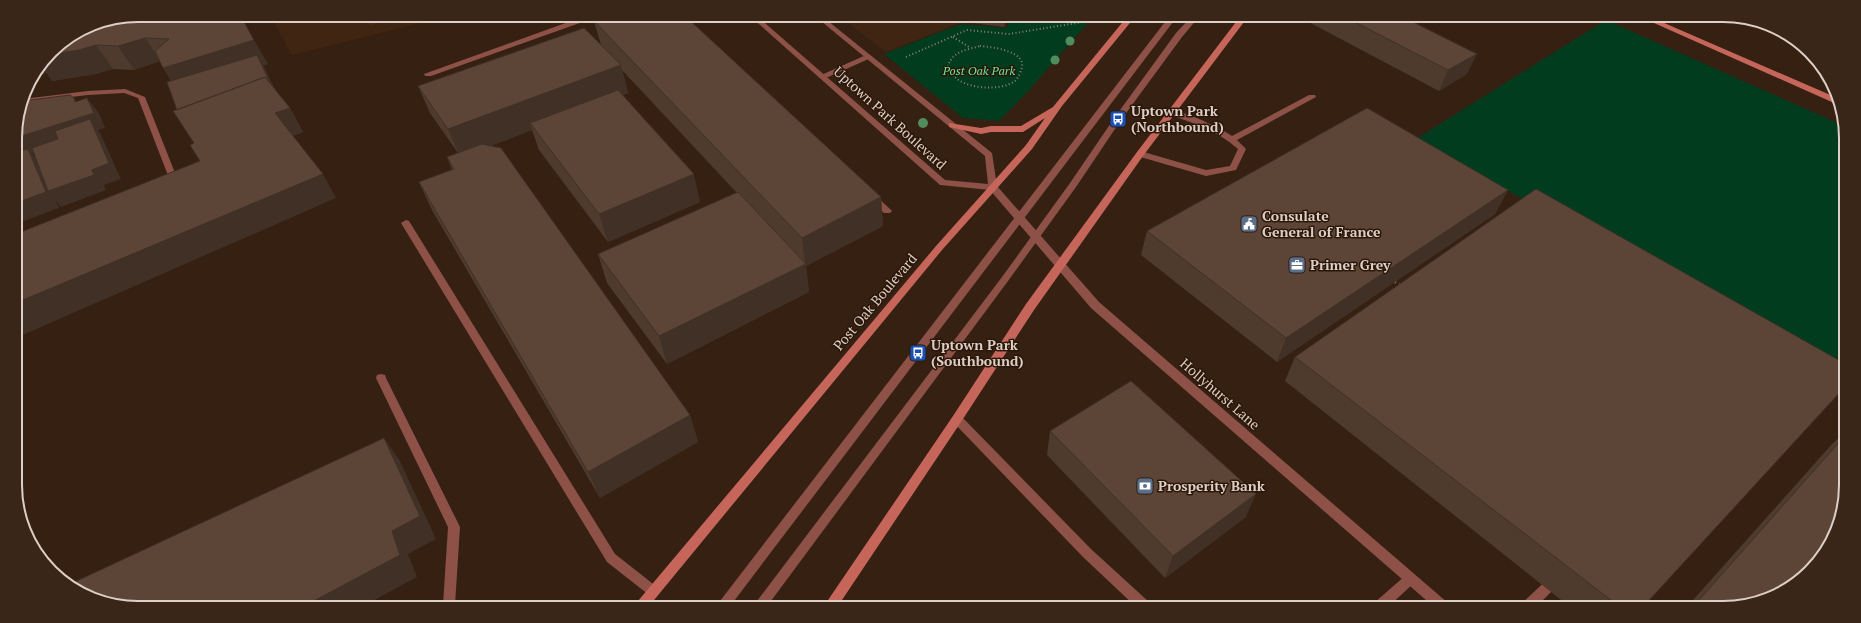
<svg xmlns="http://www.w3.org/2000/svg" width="1861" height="623" viewBox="0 0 1861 623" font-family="'PT Serif',serif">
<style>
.built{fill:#402512}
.green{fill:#023c1f}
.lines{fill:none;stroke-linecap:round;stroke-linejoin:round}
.path-far1{stroke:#8f7e73;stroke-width:2;stroke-dasharray:1 2.5;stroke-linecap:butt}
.path{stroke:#8f7e73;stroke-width:3;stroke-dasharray:1 3.5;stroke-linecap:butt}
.service{fill:#8d5148;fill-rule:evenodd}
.minor{fill:#8d5148;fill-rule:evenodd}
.tertiary{fill:#8d5148;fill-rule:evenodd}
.secondary{fill:#c6665a;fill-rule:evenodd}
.tree{fill:#518c5d}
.wall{fill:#4f3b2e}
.shaded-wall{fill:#403026;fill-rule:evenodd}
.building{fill:#5c4536;stroke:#403026}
.labels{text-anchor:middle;stroke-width:3;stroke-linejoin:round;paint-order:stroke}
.far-park-label{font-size:12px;font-style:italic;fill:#68e49a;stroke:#2b1709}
.poi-label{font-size:14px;font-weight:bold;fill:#ddcfc6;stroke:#2b1709;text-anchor:start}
.street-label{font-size:14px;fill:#ddcfc6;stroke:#2b1709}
.rim{fill:none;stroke:#ddcfc6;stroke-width:2}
</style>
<rect width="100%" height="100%" fill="#352012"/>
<path class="built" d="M270 15 448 16 292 55Z
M840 17H1009L1005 27 962 22 886 52Z"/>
<path class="green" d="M1010 17 1092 18 1030 89 999 121 963 118 884 54 961 24 1006 28Z
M1606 20 1844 126 1842 379 1416 139Z"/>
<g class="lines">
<path class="path-far1" d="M953 37 969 47
M980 46C992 47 1029 51 1021 70 1020 74 1018 78 1015 81 1000 92 963 89 952 74 950 72 949 69 948 66 953 51 966 50 980 46Z
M906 57 967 30 1009 34 1089 21"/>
<path class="path" d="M1395 282 1402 286"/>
<path class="service" d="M585 16H626L607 20 591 19 431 76H425L424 74Z
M1168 18H1176L731 605H718L720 601Z
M1190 18H1198L1182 37 1121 120 1076 187 1008 281 768 605H755L757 601 1002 277 1070 183 1115 117 1176 33Z
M125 89 145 97 177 178 173 186H167L166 184 169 178 138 98 124 93 88 95 21 103 23 99 88 91Z
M1309 95H1315L1316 97 1237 140 1246 149 1236 170 1206 176 1137 156 1136 154 1140 151 1206 170 1230 166 1238 149C1218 131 1194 123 1170 115V111C1181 109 1222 129 1232 136Z
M872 194 875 195 890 209 892 211 890 213H884L869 199 868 197 869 195Z
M406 220 409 221 615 554 657 587 659 591 657 595 653 597 649 595 607 562 401 223Z
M381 374 385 375 386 378 460 527 455 605H443L448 527 376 378 377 375Z
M957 415 961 416 1091 549 1149 602 1150 606H1135L1083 557 953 422 952 419 953 416Z
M1410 573 1414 575 1416 579 1414 583 1388 607H1373L1374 603 1406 575Z
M1556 573 1560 575 1562 579 1560 583 1536 607H1521L1522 603 1552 575Z"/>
<path class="minor" d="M866 55H869L873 57 826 78H823L819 76Z"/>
<path class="tertiary" d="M751 17H758L945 180 988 184 985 156 816 17H823L992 153 997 186 1099 302 1448 603 1449 607H1434L1091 308 990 190 940 185Z"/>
<path class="secondary" d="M1126 18H1134L1062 106 1032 149 942 250 650 605H636L638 601 936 246 1026 145 1045 118 1023 132H991L981 134 949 127V123L981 128 991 126H1021L1053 107Z
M1239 18H1247L1143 156 1034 310 961 422 838 606H824L953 416 1026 304 1137 152Z
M1645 19H1655L1835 97 1838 103H1834Z"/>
</g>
<g class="tree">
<circle cx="1070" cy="41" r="4.5"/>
<circle cx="1055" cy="60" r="4.5"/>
<circle cx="923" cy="123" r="5"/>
</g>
<path class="wall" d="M138 15H207L208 17 268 64 263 65 275 90 290 108 303 132 293 136 336 198 200 161 194 143 177 110 171 81 160 61 134 70 113 69 96 74 52 81 46 72 41 76 32 79 51 51Z
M364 16H401L370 25Z
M967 17H1008L1004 27 966 22Z
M1304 18H1405L1467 74 1439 91 1303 19Z
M594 21 881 197 883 226 806 266 809 292 667 364 607 283 598 254 737 193 622 70 628 93 623 95 700 202 608 242 539 150 532 130 490 146 690 415 698 442 600 498 432 210 419 182 452 170 447 157 458 153 430 113 418 86 601 45Z
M1508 190 1495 214 1277 362 1141 255 1147 231Z
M1295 357 1642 608 1570 607 1285 381Z
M1050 431 1246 517 1165 578 1047 455Z
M1842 435V517L1731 608H1686L1832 444Z"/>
<path class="shaded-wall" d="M200 15H207L217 31 199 20Z
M366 16H401L370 25Z
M1005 17H1008L1004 27Z
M145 38 161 61 134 70 118 46Z
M254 40 268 64 263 65 279 98 179 92 163 68Z
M96 45 113 69 96 74 52 81 46 72 41 76 32 79 48 55Z
M1477 54 1467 74 1439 91 1448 70Z
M621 65 628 93 534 129 530 123 532 130 460 157 448 129Z
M74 98 85 113 87 98 99 113 105 128 98 130 101 135 121 179 104 185 106 190 61 207 56 201 59 208 16 224 15 138 75 102ZM95 131 92 170 41 164 32 153Z
M290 108 303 132 289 137 275 113Z
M323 174 336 198 16 338V303Z
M694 174 700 202 608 242 599 214Z
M1508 190 1495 214 1277 362 1286 338Z
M881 197 883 226 806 266 809 292 667 364 659 336 805 264 802 238Z
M690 415 698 442 600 498 588 472Z
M384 438 400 461 436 539 408 554 417 577 367 604H308L392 531Z
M1256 494 1246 517 1165 578 1173 556Z"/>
<path class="building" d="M138 15H200L199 20 216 15H240L254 40 163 68 155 51 169 39 145 38 118 46 96 45 79 50 48 55 51 51 91 24Z
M609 16H685L881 197 802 238 594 21Z
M1347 18H1405L1477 54 1448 70Z
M584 28 621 65 448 129 418 86Z
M257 55 270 83 265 77 177 110 167 82Z
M265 77 290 108 275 113 323 174 16 303V234L200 161 190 145 194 143 173 111Z
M618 90 694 174 599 214 530 123Z
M70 95 74 98 75 102 87 98 94 113 15 138V130L22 101Z
M1367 108 1508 190 1286 338 1147 231Z
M90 119 109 163 92 170 94 175 48 191 32 148 58 139 55 131Z
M482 144 501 148 690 415 588 472 419 182 454 169 447 157Z
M28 149 46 192 16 203 15 153Z
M1536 189 1842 362V390L1642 608 1620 607 1295 357Z
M738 192 806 264 659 336 598 254Z
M1131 381 1256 494 1173 556 1050 431Z
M384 438 420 516 392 531 400 555 308 604H106L76 591 68 585Z
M1842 439V517L1825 554 1798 582 1770 599 1731 608H1692Z"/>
<defs>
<g id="bus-square" transform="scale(0.9)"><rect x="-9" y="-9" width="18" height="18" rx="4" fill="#1a4fb4" stroke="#2b1709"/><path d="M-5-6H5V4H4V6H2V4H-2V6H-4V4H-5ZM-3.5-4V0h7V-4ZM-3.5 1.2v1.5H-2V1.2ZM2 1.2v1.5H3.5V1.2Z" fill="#fff"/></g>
<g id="civic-square" transform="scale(0.9)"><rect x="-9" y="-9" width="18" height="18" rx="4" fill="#5c6f8a" stroke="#2b1709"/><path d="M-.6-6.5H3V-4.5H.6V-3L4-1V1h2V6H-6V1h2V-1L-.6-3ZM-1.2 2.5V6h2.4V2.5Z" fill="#fff"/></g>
<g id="office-square" transform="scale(0.9)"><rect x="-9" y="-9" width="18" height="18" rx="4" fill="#5c6f8a" stroke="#2b1709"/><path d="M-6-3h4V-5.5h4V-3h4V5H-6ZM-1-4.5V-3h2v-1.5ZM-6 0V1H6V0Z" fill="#fff"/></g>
<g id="bank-square" transform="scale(0.9)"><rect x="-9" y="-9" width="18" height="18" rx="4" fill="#5c6f8a" stroke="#2b1709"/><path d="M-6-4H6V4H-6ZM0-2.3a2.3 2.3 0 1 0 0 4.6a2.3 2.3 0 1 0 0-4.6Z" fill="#fff"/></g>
</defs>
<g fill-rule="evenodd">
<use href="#bus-square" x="1118" y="119"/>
<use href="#civic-square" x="1249" y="224"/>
<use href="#office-square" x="1297" y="265"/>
<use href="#bus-square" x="918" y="353"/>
<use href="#bank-square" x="1145" y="486"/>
</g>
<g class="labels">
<g class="far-park-label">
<text x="979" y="75">Post Oak Park</text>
</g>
<g class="poi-label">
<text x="1131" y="116">Uptown Park<tspan x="1131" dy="16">(Northbound)</tspan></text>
<text x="1262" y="221">Consulate<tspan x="1262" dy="16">General of France</tspan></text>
<text x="1310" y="270">Primer Grey</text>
<text x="931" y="350">Uptown Park<tspan x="931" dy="16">(Southbound)</tspan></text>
<text x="1158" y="491">Prosperity Bank</text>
</g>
<g class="street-label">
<text transform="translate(890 118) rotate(42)" y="5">Uptown Park Boulevard</text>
<text transform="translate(875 302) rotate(-50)" y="5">Post Oak Boulevard</text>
<text transform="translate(1220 394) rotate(41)" y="5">Hollyhurst Lane</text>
</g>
</g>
<path d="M0 0H1861V623H0ZM138 22H1723A116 116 0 0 1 1839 138V485A116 116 0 0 1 1723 601H138A116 116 0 0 1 22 485V138A116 116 0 0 1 138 22Z" fill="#392618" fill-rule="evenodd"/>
<path class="rim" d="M138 22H1723A116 116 0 0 1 1839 138V485A116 116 0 0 1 1723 601H138A116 116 0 0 1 22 485V138A116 116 0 0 1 138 22Z"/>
</svg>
